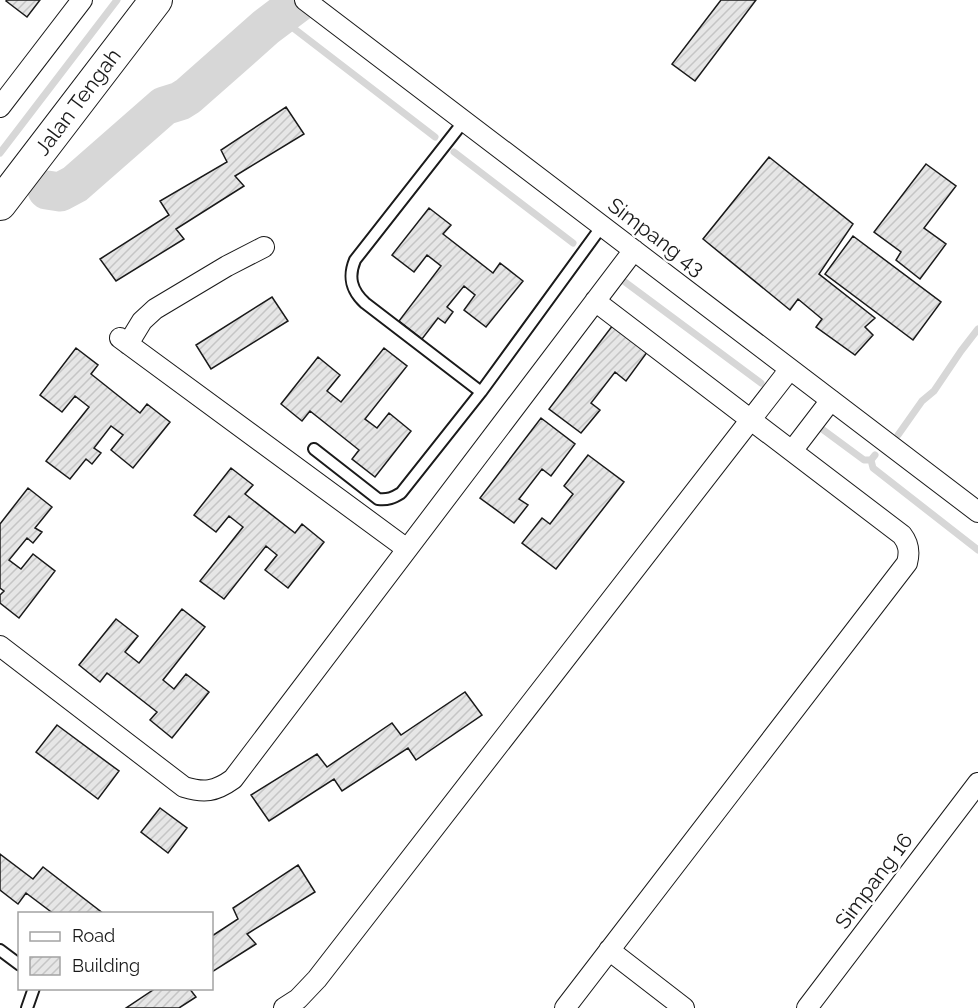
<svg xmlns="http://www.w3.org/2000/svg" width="978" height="1008" viewBox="0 0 978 1008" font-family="Raleway,sans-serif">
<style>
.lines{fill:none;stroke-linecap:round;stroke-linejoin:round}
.stream{stroke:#d7d7d7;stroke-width:7}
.river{stroke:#d7d7d7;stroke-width:39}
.building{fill:url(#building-hatch);stroke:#1a1a1a;stroke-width:1.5}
.service-casing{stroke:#1a1a1a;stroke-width:14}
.minor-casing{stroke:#1a1a1a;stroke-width:22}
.primary-casing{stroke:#1a1a1a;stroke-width:34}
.service{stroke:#fff;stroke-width:10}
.minor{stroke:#fff;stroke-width:20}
.primary{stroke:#fff;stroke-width:32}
.labels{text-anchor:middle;stroke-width:4.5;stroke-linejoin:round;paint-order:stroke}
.street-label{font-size:21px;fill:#1a1a1a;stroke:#fff}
</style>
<defs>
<pattern id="building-hatch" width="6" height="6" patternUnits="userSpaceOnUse" patternTransform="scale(1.5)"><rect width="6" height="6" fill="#e6e6e6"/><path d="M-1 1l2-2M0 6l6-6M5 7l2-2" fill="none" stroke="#c5c5c5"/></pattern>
</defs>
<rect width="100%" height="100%" fill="#fff"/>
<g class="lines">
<path class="stream" d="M281 15 288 24 435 137
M454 152 573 243
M0 153 117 0
M625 282 761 383
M822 429 864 460H871
M898 435 922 401 934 391 961 351 978 329
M875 455 871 460 873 468 978 550"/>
<path class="river" d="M47 190 60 192 75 184 164 106 180 101 188 96 266 27 302 0"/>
</g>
<path class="building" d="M7 0H40L27 17 6 1Z
M721 0H756L695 81 672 64Z
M286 107 304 134 235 176 244 186 176 229 184 239 116 281 100 259 169 215 160 201 227 162 221 150Z
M769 157 853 224 819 274 875 318 865 327 873 335 855 355 816 327 822 319 798 299 790 310 703 239Z
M926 164 956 186 924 228 946 244 920 279 896 260 901 252 874 232Z
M429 208 451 225 443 234 493 273 500 263 523 281 486 327 464 310 475 295 464 286 447 307 453 312 445 323 438 318 422 339 399 321 441 266 427 255 414 272 392 255Z
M853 236 941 302 913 340 825 274Z
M272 297 288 321 211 369 196 345Z
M613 325 648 351 626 381 615 372 591 403 600 410 581 433 549 409Z
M76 348 98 365 91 374 140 413 147 404 170 422 133 468 111 450 123 435 111 426 94 448 101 453 92 464 86 459 70 479 46 461 89 407 75 396 62 412 40 395Z
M384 348 407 366 365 419 377 428 389 413 411 431 375 477 352 459 359 450 310 411 302 421 281 404 318 357 340 375 327 391 341 402Z
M541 418 575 444 551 476 542 469 519 499 528 505 514 523 480 498Z
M588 455 624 482 556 569 522 543 542 518 550 524 573 494 564 486Z
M231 468 253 485 245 494 295 533 302 524 324 542 288 588 265 570 277 555 266 546 224 599 200 581 243 527 229 516 216 532 194 515Z
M28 488 52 507 35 528 42 532 33 543 27 538 9 560 21 569 33 554 55 571 19 618 0 603V595L4 591 0 588V524Z
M182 609 205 627 163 680 174 689 186 674 209 692 172 738 150 720 157 712 107 673 100 682 79 665 116 619 138 636 125 652 139 663Z
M465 692 482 715 416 760 408 748 342 791 334 779 269 821 251 795 317 754 327 767 392 723 401 735Z
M57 725 119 771 98 799 36 752Z
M160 808 187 828 168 853 141 832Z
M0 854 33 879 43 867 104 914H54L26 893 18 904 0 890Z
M298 865 315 892 247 934 256 944 212 972V936L238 919 233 908Z
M156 988H189L196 997 179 1008H126Z"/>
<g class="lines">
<g class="service-casing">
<path id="service" d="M464 121 355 260C348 277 351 290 365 303L481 392
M314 449 378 499C388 500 393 498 401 493L481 392 602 226
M0 950 20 965
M27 1008 34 988"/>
</g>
<g class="minor-casing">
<path id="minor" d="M305 0 978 512
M0 107 82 0
M120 338 407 549
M128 344 142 321 155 309 227 266 264 247
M792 451 831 400
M0 646 184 787C204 793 215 792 233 779L634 250
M609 950 684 1008
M284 1008 298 999 317 979 790 369
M565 1008 907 563C910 552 909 544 902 535L595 301
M807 1008 978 783"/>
</g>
<g class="primary-casing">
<path id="primary" d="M0 204 156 0"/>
</g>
<use href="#service" class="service"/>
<use href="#minor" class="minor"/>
<use href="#primary" class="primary"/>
</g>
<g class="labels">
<g class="street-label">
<text transform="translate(78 102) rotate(-53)" y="7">Jalan Tengah</text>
<text transform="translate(656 237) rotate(37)" y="7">Simpang 43</text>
<text transform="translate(874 881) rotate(-53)" y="7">Simpang 16</text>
</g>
</g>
<rect x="18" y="912" width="195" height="78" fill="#ffffff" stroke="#a3a3a3" stroke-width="1.5"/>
<rect x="30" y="932" width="30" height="9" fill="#ffffff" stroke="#a3a3a3" stroke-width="1.5"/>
<text x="72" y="942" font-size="18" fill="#1a1a1a">Road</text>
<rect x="30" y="957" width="30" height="18" fill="url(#building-hatch)" stroke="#a3a3a3" stroke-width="1.5"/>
<text x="72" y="972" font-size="18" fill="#1a1a1a">Building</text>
</svg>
